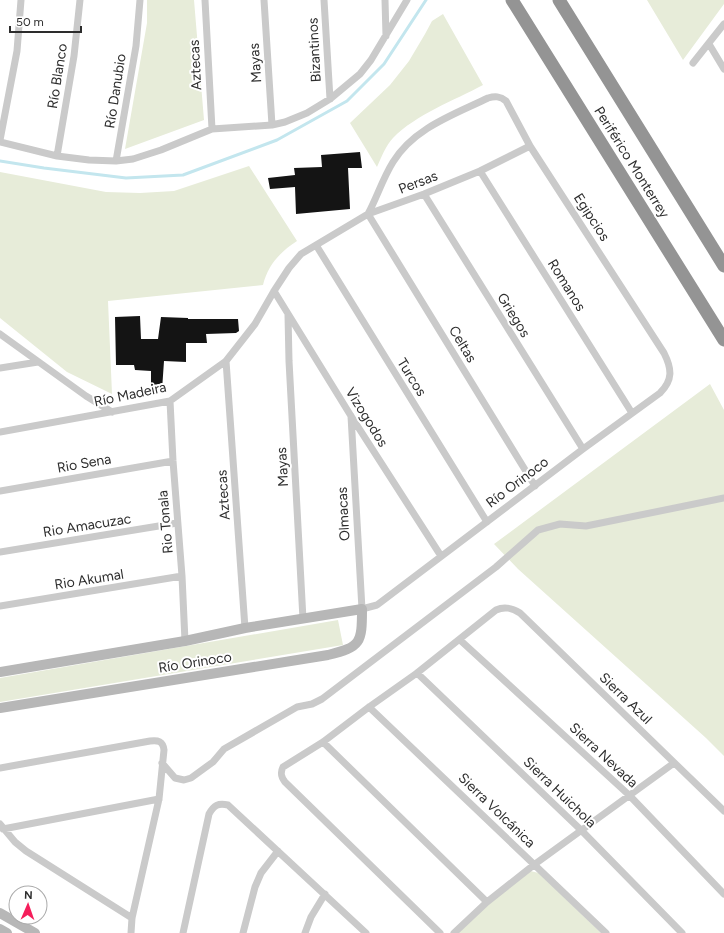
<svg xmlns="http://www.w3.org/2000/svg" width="724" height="933" viewBox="0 0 724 933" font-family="Figtree,sans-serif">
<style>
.green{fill:#e7ecd9}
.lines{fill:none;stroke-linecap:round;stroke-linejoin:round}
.stream{stroke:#c3e6ee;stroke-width:3}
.building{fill:#141414}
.street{stroke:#cacaca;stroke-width:7}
.secondary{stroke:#b7b7b7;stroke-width:10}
.highway{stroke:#949494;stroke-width:13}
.labels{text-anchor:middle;stroke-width:4;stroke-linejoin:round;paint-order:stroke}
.street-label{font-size:14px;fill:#2d2d2d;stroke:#fff}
</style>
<rect width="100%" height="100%" fill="#fff"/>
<path class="green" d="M147 0H194L204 120 125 149 147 23Z
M647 0H724V4L683 60Z
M443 14 483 85C455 100 415 115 393 138 386 145 381 158 377 167L350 123 390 85 409 61 425 34 432 21Z
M249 166 297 241C280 252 268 265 263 285L108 301 112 394 67 372 0 318V172L106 192 140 193 174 191Z
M710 384 724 410V756L706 738 518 569 494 544Z
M338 620 343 645 0 702V678Z
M530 871 539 873 601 933H457L480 911Z"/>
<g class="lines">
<path class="stream" d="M0 161 44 168 126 178 183 175 277 140 347 101 384 64 426 0"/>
</g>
<path class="building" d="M360 152 362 168H348L350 209 296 214 295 187 270 189 268 178 295 175 294 168 322 167 321 155Z
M140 316 141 339H158L161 317 188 318V319H238L239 331 236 333 206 334 207 343H186V362L164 361 162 390 151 391V371L135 370 134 365H116L115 317Z"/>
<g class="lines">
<path class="street" d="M205 0 212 129
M264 0 272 125
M324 0 330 99
M385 0 386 36
M709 44 724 69
M693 63 724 24
M0 140 17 51 21 0
M0 142 57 156 89 160 116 161 133 159 161 150 212 129 272 125 285 122 307 113 330 99 360 74 371 60 407 0
M57 156 74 56 80 0
M116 161 136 46 140 0
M480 171 632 413
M424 194 583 449
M368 214 535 486
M316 245 487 522
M274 291 351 416 441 556
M288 315 289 361 303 619
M0 334 86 396 112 412
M226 361 245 628
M0 368 38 362
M170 401 173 461 182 576 185 641
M351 416 362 609 377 605 583 449 660 393C673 380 672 369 664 353L530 146 506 101C500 96 495 96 488 98 453 115 414 128 393 162 383 178 377 197 368 214
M0 432 170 401 226 361 255 324 274 291 289 268 301 254 368 214 424 194 480 171 530 146
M0 491 173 461
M0 552 177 523
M0 606 182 576
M460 640 629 795 724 894
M417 673 581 830 682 933
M369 707 606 933
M323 742 487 902
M162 763 175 778 184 780 191 778 213 762 224 749 297 707 312 704 322 699 496 567 538 530 560 524 586 526 724 498
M0 768 150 741C158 740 163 741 164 750L159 799 132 918 131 933
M0 824 15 842 26 851 132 918
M3 829 159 799
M183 933 209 814C214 805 218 803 228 805L366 933
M243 933 255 887 261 873 278 851
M305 933 311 917 325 894
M440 933 285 782C281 777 280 773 283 767L323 742 369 707 417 673 496 610C505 606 512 608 520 613L724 811
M454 933 487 902 535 864 674 763"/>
<path class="secondary" d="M0 672 185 641 245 628 362 609C362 643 361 647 328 655L0 708
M0 913 35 933
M0 929 7 933"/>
<path class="highway" d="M512 0 724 340
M559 0 724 266"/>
</g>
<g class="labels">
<g class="street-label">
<text transform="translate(314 50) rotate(-93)" y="5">Bizantinos</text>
<text transform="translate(255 63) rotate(-94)" y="5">Mayas</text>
<text transform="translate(195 65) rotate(-93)" y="5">Aztecas</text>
<text transform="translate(57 76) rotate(-81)" y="5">Río Blanco</text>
<text transform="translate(115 91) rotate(-81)" y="5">Río Danubio</text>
<text transform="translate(632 162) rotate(58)" y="5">Periférico Monterrey</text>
<text transform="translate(418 182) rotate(-21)" y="5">Persas</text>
<text transform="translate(592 217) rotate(57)" y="5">Egipcios</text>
<text transform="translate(567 285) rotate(58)" y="5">Romanos</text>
<text transform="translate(514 315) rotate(58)" y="5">Griegos</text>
<text transform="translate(463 344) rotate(59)" y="5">Celtas</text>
<text transform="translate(412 377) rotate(58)" y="5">Turcos</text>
<text transform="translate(130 394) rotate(-12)" y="5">Río Madeira</text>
<text transform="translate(367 417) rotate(58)" y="5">Vizogodos</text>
<text transform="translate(84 463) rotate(-10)" y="5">Rio Sena</text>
<text transform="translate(282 467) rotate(-93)" y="5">Mayas</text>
<text transform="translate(517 482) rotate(-37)" y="5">Río Orinoco</text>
<text transform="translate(223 495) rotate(-94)" y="5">Aztecas</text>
<text transform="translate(343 514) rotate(-93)" y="5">Olmacas</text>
<text transform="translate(165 522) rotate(-95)" y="5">Rio Tonala</text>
<text transform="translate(87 525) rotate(-9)" y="5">Rio Amacuzac</text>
<text transform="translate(89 579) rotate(-9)" y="5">Rio Akumal</text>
<text transform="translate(195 662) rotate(-9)" y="5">Río Orinoco</text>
<text transform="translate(626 698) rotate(44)" y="5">Sierra Azul</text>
<text transform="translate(604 755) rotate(43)" y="5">Sierra Nevada</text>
<text transform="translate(560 792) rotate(44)" y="5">Sierra Huichola</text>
<text transform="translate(497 810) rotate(44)" y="5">Sierra Volcánica</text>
</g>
</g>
<g transform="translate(28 905) rotate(2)"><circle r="19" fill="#ffffff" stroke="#ababab"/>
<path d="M0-3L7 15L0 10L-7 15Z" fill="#f51e5b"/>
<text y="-6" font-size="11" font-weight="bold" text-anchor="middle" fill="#2d2d2d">N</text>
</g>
<path d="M10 26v6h71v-6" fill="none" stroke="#2d2d2d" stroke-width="2"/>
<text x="16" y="26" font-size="12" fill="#2d2d2d" stroke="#ffffff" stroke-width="3" paint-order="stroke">50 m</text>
</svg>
